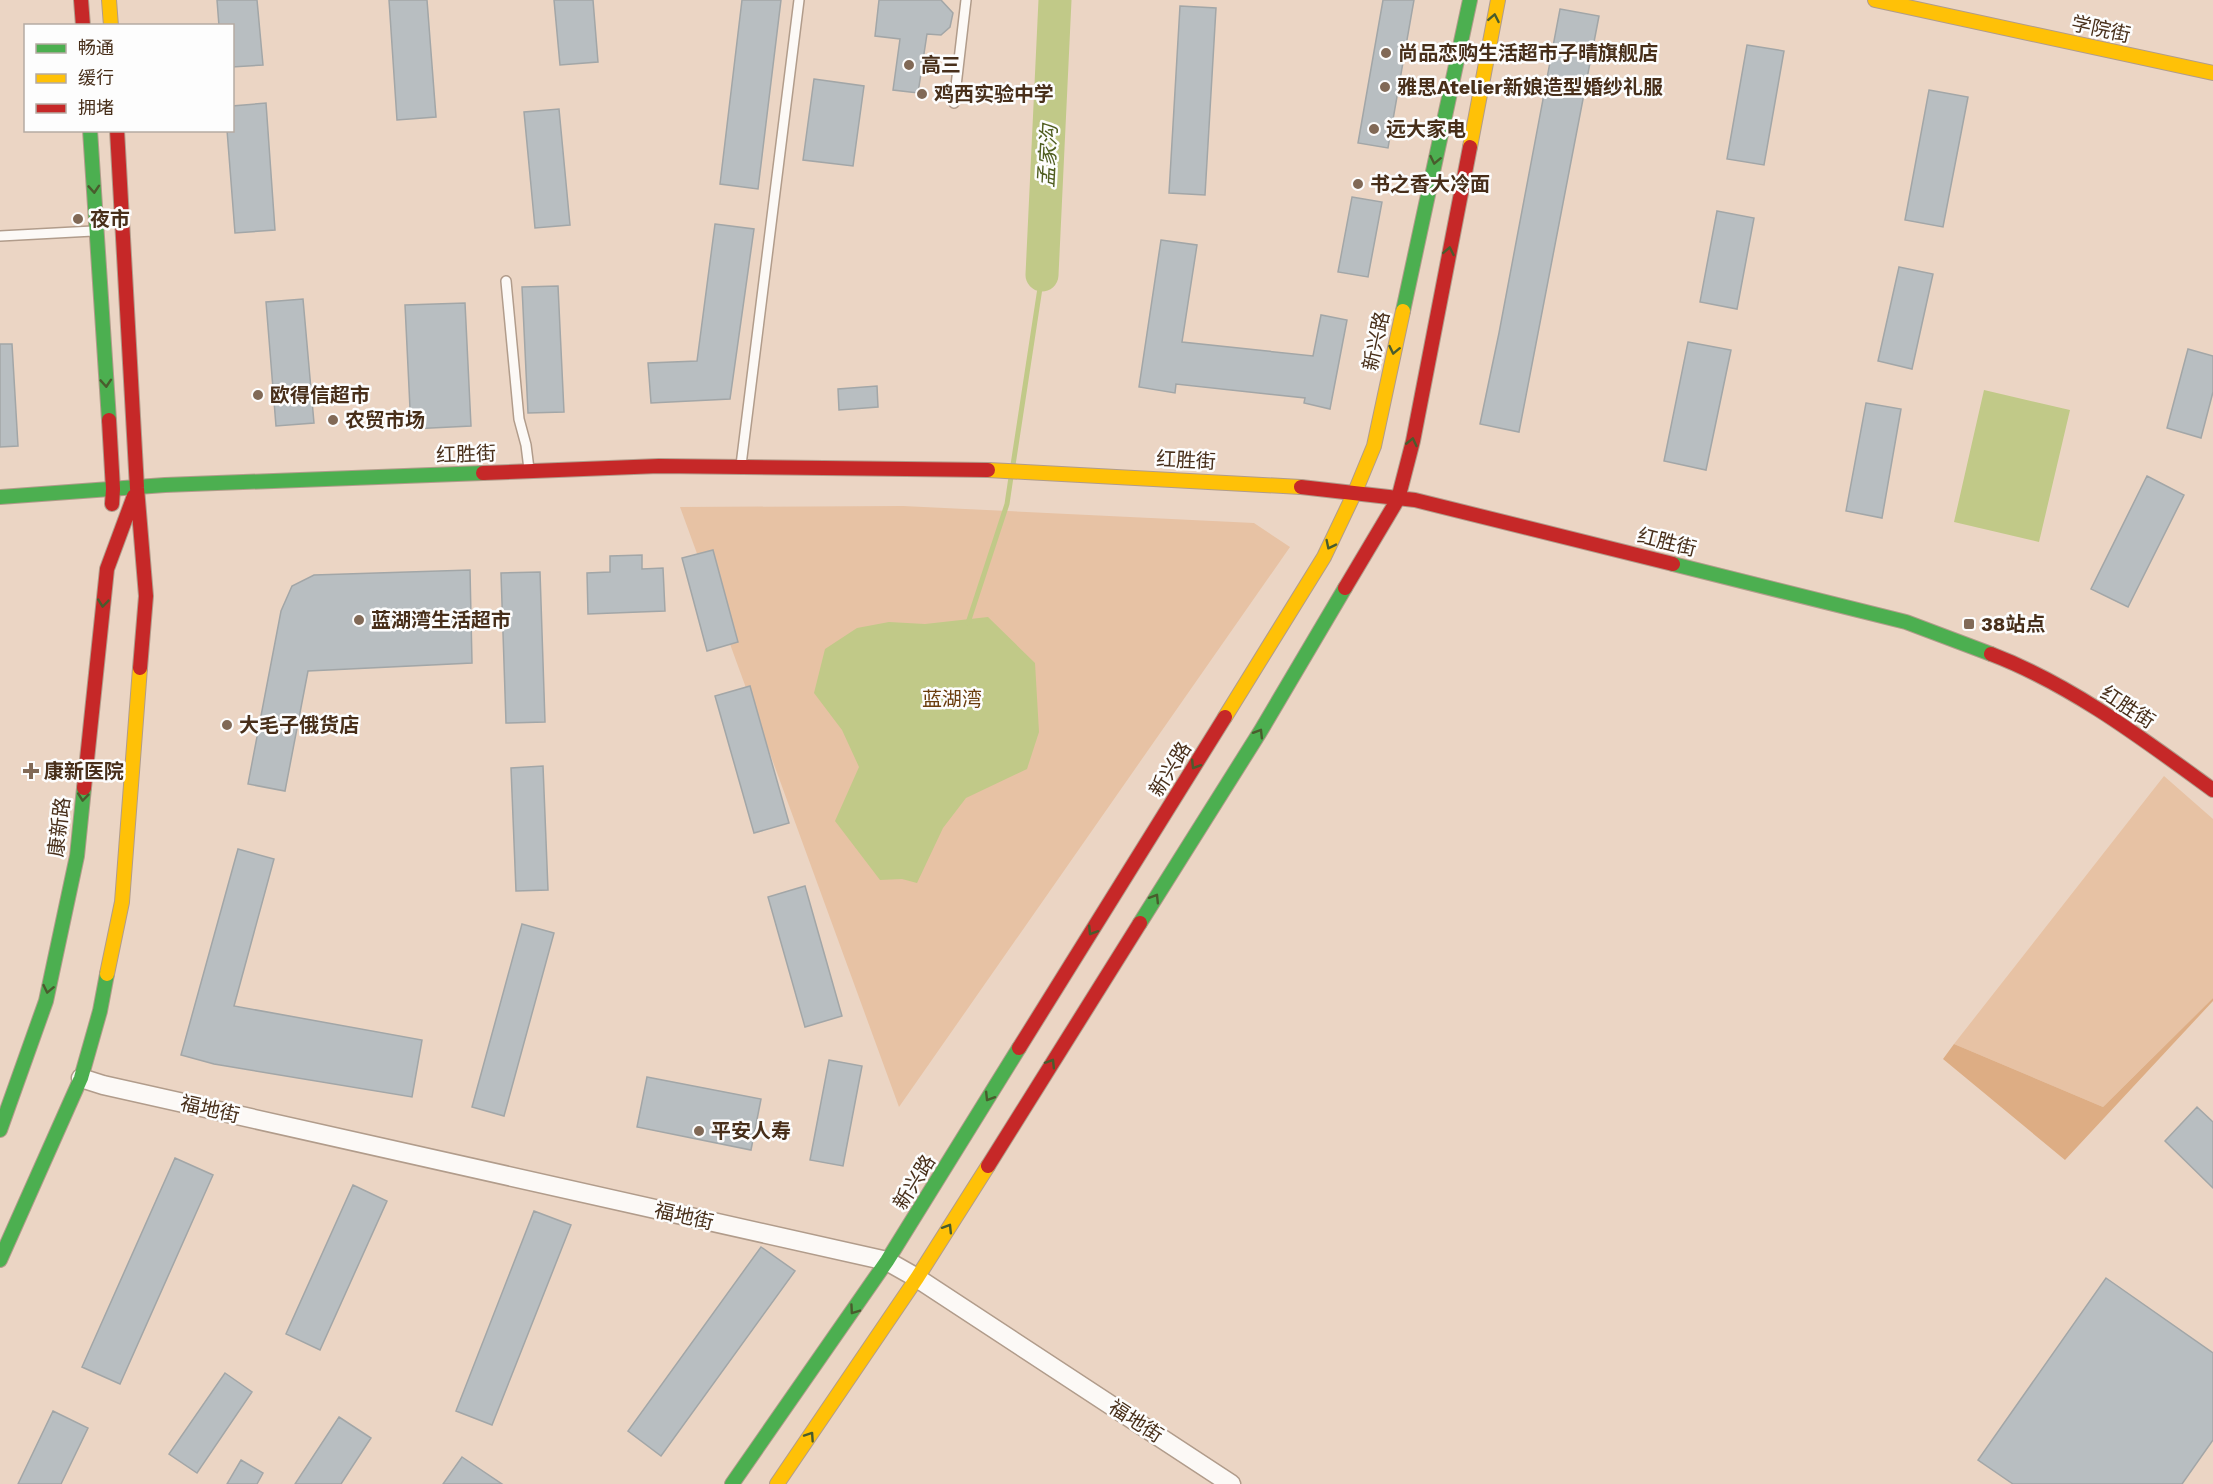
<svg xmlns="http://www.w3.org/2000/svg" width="2213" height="1484" viewBox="0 0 2213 1484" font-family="'Work Sans','Noto Sans SC',sans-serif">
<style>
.green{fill:#e7c2a4}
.forest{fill:#ddad84}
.water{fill:#c1c988}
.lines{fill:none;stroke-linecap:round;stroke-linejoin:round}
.stream{stroke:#c1c988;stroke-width:5}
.river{stroke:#c1c988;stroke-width:33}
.building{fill:#b8bec1;stroke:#a2a6a7;stroke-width:1.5}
.lane-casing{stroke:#b19c8b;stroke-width:12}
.street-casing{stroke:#b19c8b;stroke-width:21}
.fast-casing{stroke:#b19c8b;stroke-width:16}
.slow-casing{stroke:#b19c8b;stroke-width:16}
.jam-casing{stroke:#b19c8b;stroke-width:16}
.lane{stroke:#fcf9f6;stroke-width:9}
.street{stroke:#fcf9f6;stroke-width:18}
.fast{stroke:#4caf50;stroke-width:14}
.slow{stroke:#ffc107;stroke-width:14}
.jam{stroke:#c62828;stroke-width:14}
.oneway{stroke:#495c2d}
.poi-dot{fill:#816956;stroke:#fdfdfd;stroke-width:2}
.labels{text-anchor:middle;stroke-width:5;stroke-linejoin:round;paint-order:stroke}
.street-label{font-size:20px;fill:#482f1a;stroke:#fdfdfd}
.poi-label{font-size:20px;font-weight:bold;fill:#482f1a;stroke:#fdfdfd;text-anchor:start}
.park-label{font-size:20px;fill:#6b3d0e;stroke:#fdfdfd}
.water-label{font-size:21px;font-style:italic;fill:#4f5d20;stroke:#fdfdfd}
</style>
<rect width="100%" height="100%" fill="#ebd5c4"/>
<path class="green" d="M903 506 1254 523 1290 547 899 1107 680 507Z
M2164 776 2213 819V998L2103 1107 1954 1044Z"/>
<path class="forest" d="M2213 998V1001L2065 1160 1943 1059 1954 1044 2103 1107Z"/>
<path class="water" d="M1984 390 2070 410 2039 542 1954 522Z
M988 617 1035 663 1039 732 1027 769 966 798 943 828 917 883 902 879 880 880 835 821 859 767 842 730 814 693 825 649 857 628 889 622 925 624Z"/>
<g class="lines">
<path class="stream" d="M1013 465 1042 275
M968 623 1007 504 1011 477"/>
<path class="river" d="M1042 275 1055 0"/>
</g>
<path class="building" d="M217 0H257L263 65 232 67V26H219Z
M389 0H427L436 117 397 120Z
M554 0H593L598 62 560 65Z
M742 0H781L758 189 720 184Z
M879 0H941L953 13 950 27 941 35 927 34 918 93 893 90 900 39 875 36Z
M1383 0H1414L1388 148 1358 143Z
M1180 6 1216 8 1205 195 1169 193Z
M1560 9 1599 16 1519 432 1480 424 1499 333Z
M1747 45 1784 51 1764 165 1727 159Z
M814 79 864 86 853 166 803 160Z
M1929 90 1968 97 1943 227 1905 220Z
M266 103 275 230 235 233 227 130H232V106Z
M559 109 570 225 535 228 524 112Z
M1352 197 1382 202 1368 277 1338 272Z
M1717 211 1754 218 1737 309 1700 302Z
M715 224 754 229 730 399 651 403 648 363 697 361Z
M1161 240 1197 245 1182 342 1313 356 1321 315 1347 320 1330 409 1304 403 1305 398 1176 384 1175 393 1139 387Z
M1899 267 1933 274 1912 369 1878 361Z
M558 286 564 412 528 413 522 287Z
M303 299 314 423 276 426 266 302Z
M465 303 471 426 411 429 405 305Z
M1688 342 1731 350 1706 470 1664 461Z
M0 344H12L18 446 0 447Z
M2188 349 2213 356V392L2201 438 2167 428Z
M877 386 878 407 839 410 838 389Z
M1866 403 1901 409 1882 518 1846 511Z
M2147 476 2184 495 2128 607 2091 589Z
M713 550 738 642 707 651 682 558Z
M642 555V569L663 568 665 611 588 614 587 573 610 572V556Z
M470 570 472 663 308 671 285 791 248 784 281 611 292 586 314 575Z
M540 572 545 722 506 723 501 573Z
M750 686 789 823 754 833 715 696Z
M543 766 548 890 516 891 511 768Z
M238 849 274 859 234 1006 422 1040 412 1097 214 1064 181 1055Z
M805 886 842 1016 805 1027 768 897Z
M522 924 554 933 504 1116 472 1107Z
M829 1060 862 1066 843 1166 810 1160Z
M647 1077 761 1099 751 1150 637 1127Z
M2197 1107 2213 1122V1188L2165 1141Z
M175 1158 213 1175 120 1384 82 1367Z
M353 1185 387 1201 320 1350 286 1334Z
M534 1211 571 1225 492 1425 456 1411Z
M761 1247 795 1271 661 1456 628 1431Z
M2106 1278 2213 1353V1440L2182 1484H2013L1978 1460Z
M225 1373 252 1392 197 1473 169 1454Z
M53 1411 88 1428 61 1484H18Z
M339 1417 371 1438 341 1484H295Z
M462 1457 502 1484H443Z
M241 1460 263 1473 257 1484H227Z"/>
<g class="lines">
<g class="lane-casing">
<path id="lane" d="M954 103 966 0
M0 236 93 231
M506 281 519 419 526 445 529 469
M741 465 799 0"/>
</g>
<g class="street-casing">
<path id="street" d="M81 1078 103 1085 887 1261 917 1278 1231 1484"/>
</g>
<g class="fast-casing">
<path id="fast" d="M90 130 109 420
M1403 311 1470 0
M0 497 165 485 483 473
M1673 564 1906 622 1991 654
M1140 923 1260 732 1345 588
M0 1130 46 1001 77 856 84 788
M0 1260 81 1078 100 1011 107 974
M732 1484 887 1261 1019 1048"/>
</g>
<g class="slow-casing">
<path id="slow" d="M109 0 111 26
M1875 0 2213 73
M1470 147 1498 0
M988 470 1301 487
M1225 717 1324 557 1355 492 1374 446 1403 311
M107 974 122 902 140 668
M777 1484 917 1278 988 1166"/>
</g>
<g class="jam-casing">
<path id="jam" d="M81 0 83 26
M117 130 137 488 146 596 140 668
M109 420 113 489 112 504
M483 473 659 466 988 470
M1301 487 1415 500 1673 564
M1345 588 1398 499 1413 441 1470 147
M1991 654C2072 685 2143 739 2213 790
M84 788 107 569 134 496
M1019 1048 1225 717
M988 1166 1140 923"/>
</g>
<use href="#lane" class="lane"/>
<use href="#street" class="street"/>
<use href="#fast" class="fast"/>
<use href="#slow" class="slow"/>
<use href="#jam" class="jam"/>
</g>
<defs><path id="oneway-chevron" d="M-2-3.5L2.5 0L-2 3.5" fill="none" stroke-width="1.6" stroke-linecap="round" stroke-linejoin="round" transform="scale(1.5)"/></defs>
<g class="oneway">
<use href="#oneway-chevron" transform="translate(1494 18) rotate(-79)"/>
<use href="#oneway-chevron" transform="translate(1435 160) rotate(102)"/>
<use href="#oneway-chevron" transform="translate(94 189) rotate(86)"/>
<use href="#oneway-chevron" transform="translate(1449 251) rotate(-79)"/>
<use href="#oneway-chevron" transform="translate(1394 350) rotate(102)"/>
<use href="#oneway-chevron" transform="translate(106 383) rotate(86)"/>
<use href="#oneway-chevron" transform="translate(1412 442) rotate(-77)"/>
<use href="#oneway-chevron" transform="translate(1330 545) rotate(116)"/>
<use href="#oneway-chevron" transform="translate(103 603) rotate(96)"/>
<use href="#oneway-chevron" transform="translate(1259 733) rotate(-58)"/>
<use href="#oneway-chevron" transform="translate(1195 765) rotate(122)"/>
<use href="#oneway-chevron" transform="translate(83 797) rotate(96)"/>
<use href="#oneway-chevron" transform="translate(1155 898) rotate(-58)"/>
<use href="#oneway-chevron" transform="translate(1092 931) rotate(122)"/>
<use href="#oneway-chevron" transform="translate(48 989) rotate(102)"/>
<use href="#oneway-chevron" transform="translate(1051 1063) rotate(-58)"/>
<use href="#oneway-chevron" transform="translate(989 1097) rotate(122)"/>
<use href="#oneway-chevron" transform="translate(948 1228) rotate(-58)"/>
<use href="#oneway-chevron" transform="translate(854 1310) rotate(125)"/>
<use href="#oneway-chevron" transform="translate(810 1436) rotate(-56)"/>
</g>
<g class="poi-dot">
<circle cx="1386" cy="53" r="6"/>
<circle cx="909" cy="65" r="6"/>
<circle cx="1385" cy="87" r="6"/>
<circle cx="922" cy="94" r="6"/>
<circle cx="1374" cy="129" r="6"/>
<circle cx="1358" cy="184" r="6"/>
<circle cx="78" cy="219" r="6"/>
<circle cx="258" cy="395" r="6"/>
<circle cx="333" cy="420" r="6"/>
<circle cx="359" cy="620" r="6"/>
<rect x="1963" y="618" width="12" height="12" rx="3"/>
<circle cx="227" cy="725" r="6"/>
<path d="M28 762h6v6h6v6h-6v6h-6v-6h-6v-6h6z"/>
<circle cx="699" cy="1131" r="6"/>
</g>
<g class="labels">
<g class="street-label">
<text transform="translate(2101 29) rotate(12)" y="7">学院街</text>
<text transform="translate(1376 341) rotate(-78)" y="7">新兴路</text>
<text transform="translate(466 454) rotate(-2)" y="7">红胜街</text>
<text transform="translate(1186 460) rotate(3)" y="7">红胜街</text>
<text transform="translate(1667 542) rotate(14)" y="7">红胜街</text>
<text transform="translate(2128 707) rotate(33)" y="7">红胜街</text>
<text transform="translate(1170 769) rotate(-58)" y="7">新兴路</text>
<text transform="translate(59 827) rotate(-83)" y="7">康新路</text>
<text transform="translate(210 1109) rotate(13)" y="7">福地街</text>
<text transform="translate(914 1182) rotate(-58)" y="7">新兴路</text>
<text transform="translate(684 1216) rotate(13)" y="7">福地街</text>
<text transform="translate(1136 1421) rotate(33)" y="7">福地街</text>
</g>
<g class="poi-label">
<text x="1398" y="60">尚品恋购生活超市子晴旗舰店</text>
<text x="921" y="72">高三</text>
<text x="1397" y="94">雅思Atelier新娘造型婚纱礼服</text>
<text x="934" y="101">鸡西实验中学</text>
<text x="1386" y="136">远大家电</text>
<text x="1370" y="191">书之香大冷面</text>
<text x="90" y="226">夜市</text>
<text x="270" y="402">欧得信超市</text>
<text x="345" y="427">农贸市场</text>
<text x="371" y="627">蓝湖湾生活超市</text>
<text x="1981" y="631">38站点</text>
<text x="239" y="732">大毛子俄货店</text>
<text x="44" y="778">康新医院</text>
<text x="711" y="1138">平安人寿</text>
</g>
<g class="park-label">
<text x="952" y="706">蓝湖湾</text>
</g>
<g class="water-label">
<text transform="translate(1048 156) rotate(-87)" y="7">孟家沟</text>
</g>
</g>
<rect x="24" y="24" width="210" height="108" fill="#fdfdfd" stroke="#b5aba2" stroke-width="1.5"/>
<rect x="36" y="44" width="30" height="9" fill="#4caf50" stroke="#b5aba2" stroke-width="1.5"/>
<text x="78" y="54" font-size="18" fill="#482f1a">畅通</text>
<rect x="36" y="74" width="30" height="9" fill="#ffc107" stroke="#b5aba2" stroke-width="1.5"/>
<text x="78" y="84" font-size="18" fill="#482f1a">缓行</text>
<rect x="36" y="104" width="30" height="9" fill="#c62828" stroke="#b5aba2" stroke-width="1.5"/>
<text x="78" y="114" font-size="18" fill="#482f1a">拥堵</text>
</svg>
